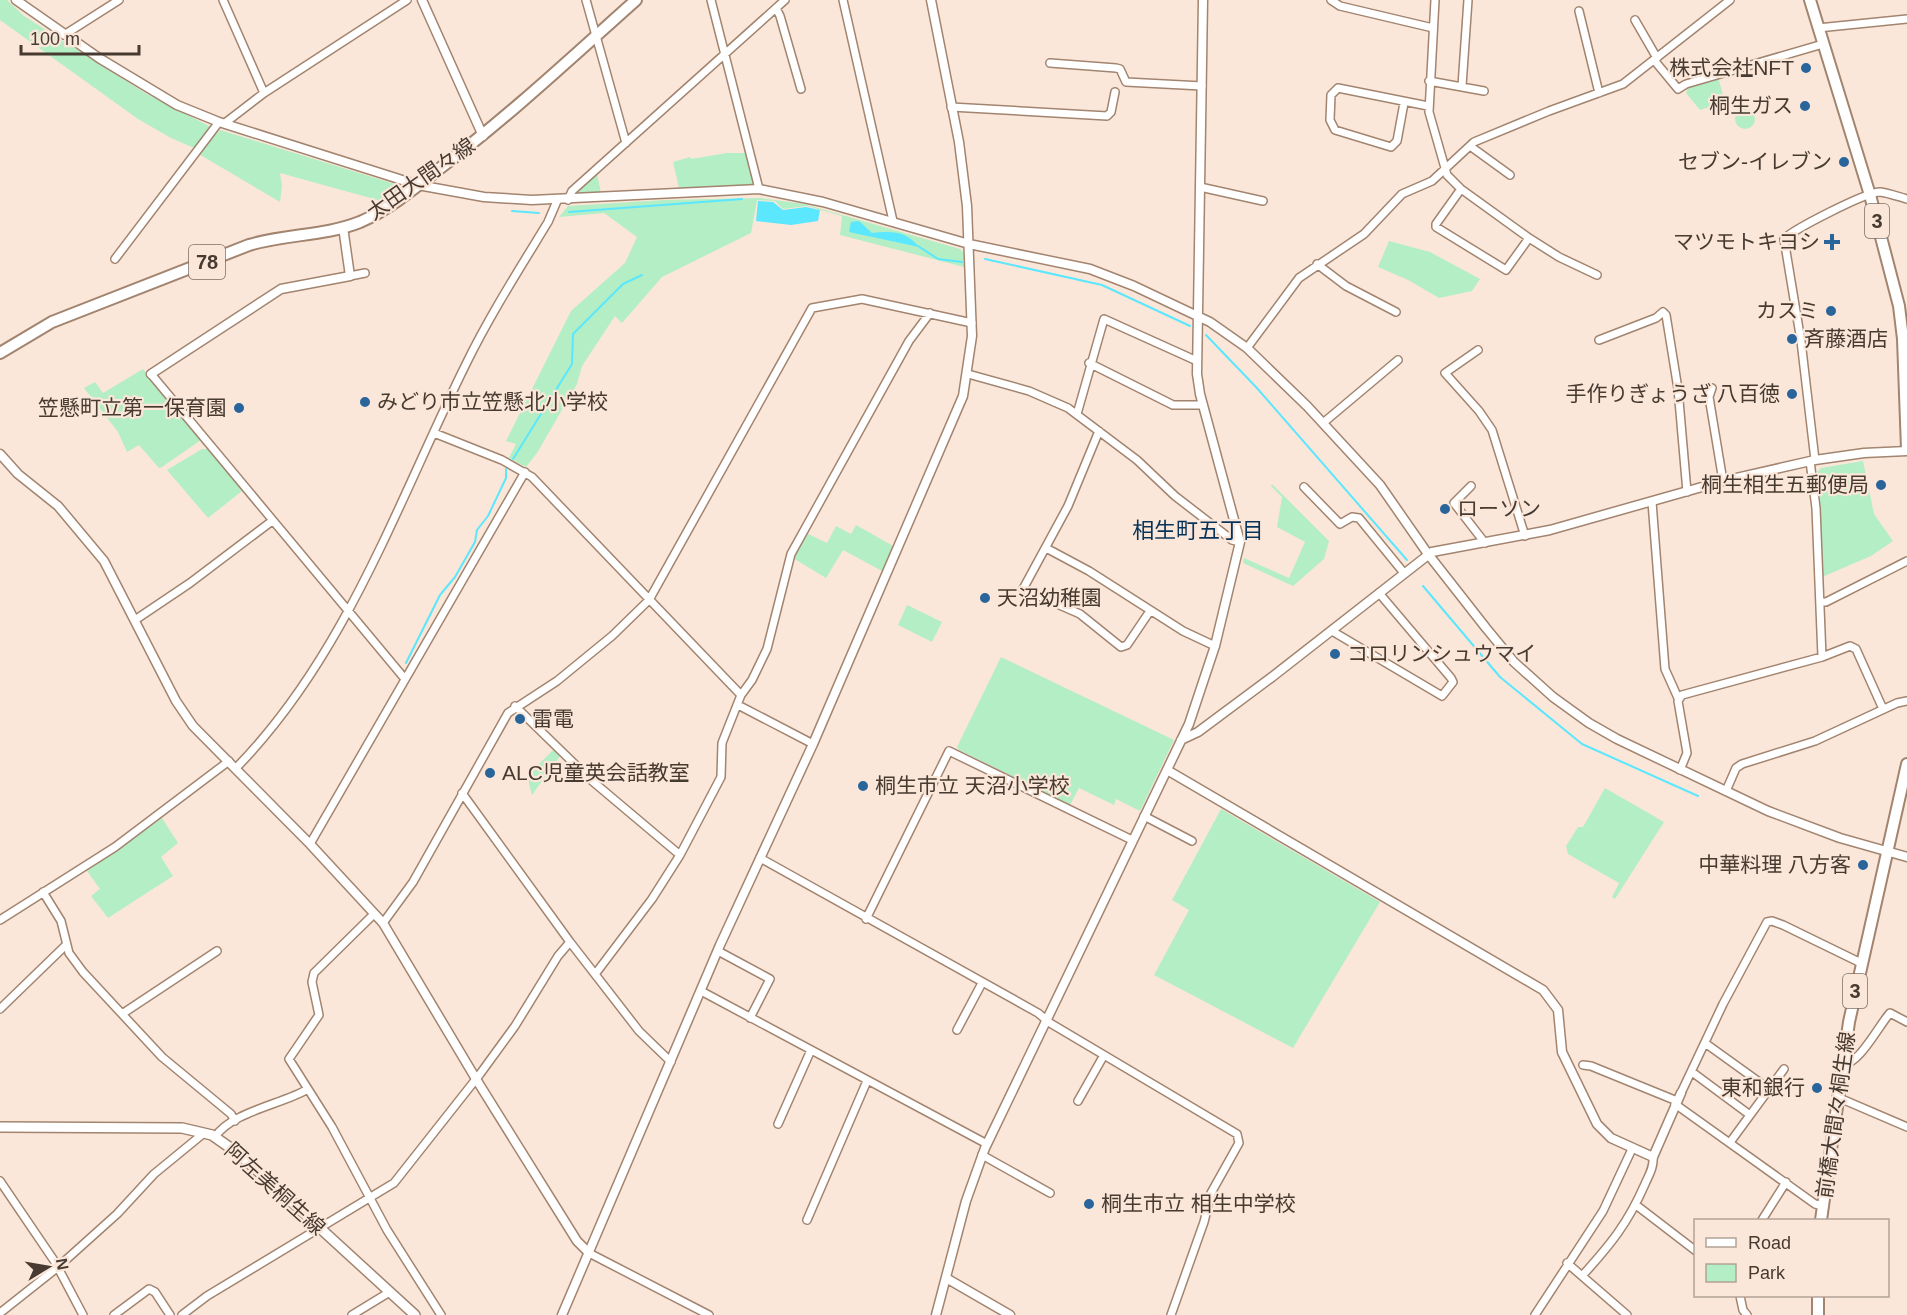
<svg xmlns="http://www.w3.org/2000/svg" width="1907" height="1315" viewBox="0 0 1907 1315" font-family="Helvetica,'Noto Sans JP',sans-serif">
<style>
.green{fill:#b3eec4}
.water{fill:#5be7fd}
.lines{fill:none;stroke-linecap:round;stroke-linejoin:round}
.stream{stroke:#5be7fd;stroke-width:2}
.minor-casing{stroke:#a2846f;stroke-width:10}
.tertiary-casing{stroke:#a2846f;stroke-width:11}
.secondary-casing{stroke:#a2846f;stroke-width:12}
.primary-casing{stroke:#a2846f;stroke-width:14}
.minor{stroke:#fff;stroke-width:7}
.tertiary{stroke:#fff;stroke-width:8}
.secondary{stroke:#fff;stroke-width:9}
.primary{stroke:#fff;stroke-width:10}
.poi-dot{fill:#29649b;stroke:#fbe7d9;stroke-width:2}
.labels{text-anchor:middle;stroke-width:4.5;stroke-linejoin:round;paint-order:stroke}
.shield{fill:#fbe7d9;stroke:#7d6e63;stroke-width:1.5}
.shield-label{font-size:20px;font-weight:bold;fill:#473a31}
.poi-label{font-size:21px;fill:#473a31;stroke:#fbe7d9;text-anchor:end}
.street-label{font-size:21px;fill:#473a31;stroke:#fbe7d9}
.neighbourhood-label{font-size:22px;fill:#083358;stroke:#fbe7d9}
</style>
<rect width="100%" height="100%" fill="#fbe7d9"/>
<path class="green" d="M0 0H7L24 16 145 93 211 127 194 148 171 138 138 119 0 20Z
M1718 77 1725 102 1700 110 1686 93 1689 86Z
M1735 119a10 10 0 1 1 20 0a10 10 0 1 1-20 0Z
M220 130 398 185 399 193 385 202 280 173 282 186 280 202 197 153Z
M727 153H747L755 183 752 186 679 188 673 162 690 157 691 159Z
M597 174 601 193 576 195 577 192Z
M761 198 804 204 960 249 963 252 964 267 840 235 842 216 807 206 783 209 775 201 757 200 751 233 662 277 622 323 615 316 582 366 577 384 537 453 526 467 509 458 516 444 506 441 571 311 625 263 637 237 604 213 559 217 568 206 664 200Z
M1389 241 1430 252 1480 279 1472 291 1439 298 1408 280 1378 267Z
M143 369 201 440 162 467 159 468 139 445 127 452 118 432 84 388 95 382 103 393Z
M202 449H208L242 491 208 518 167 470Z
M1863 461 1874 514 1893 541 1871 556 1822 577 1816 473 1821 468Z
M1272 484 1329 541 1324 559 1293 586 1243 563 1244 558 1289 578 1305 542 1277 527 1282 497 1271 486Z
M856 525 895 547 884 572 843 550 826 578 793 558 806 533 827 543 836 526 851 534Z
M907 605 942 622 932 642 898 625Z
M1001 657 1174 740 1140 811 1116 799 1114 805 1079 788 1070 805 959 750 957 747Z
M553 750 560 756 532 795 527 776Z
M1605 788 1664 822 1615 899 1612 897 1619 883 1568 854 1566 846 1578 827H1583Z
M1221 809 1380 902 1293 1048 1154 975 1189 910 1172 900Z
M162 818 178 843 161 857 173 876 108 918 91 896 100 889 87 871Z"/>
<path class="water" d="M758 201 773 202 783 210 806 207 820 210 818 221 791 225 756 221Z
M859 221 872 233C894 231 905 231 919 247L849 232 851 222Z"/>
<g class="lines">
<path class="stream" d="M512 211 539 213
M569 212 742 199
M918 246 938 259 962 262
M985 259 1102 285 1190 326
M1206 335 1256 387 1407 560
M513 459 572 364 573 334 623 284 642 275
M1423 586 1500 677 1582 744 1698 796
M406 663 440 595 455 577 475 542 477 530 488 516 506 478V469"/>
<g class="minor-casing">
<path id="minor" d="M223 0 264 93
M586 0 626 143
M711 0 759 189
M843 0 893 221
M1331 0 1340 6 1433 28
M1435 0 1429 112 1447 175 1461 189 1529 238 1559 257 1597 275
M776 8 780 16 801 89
M1579 11 1599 93
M1635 20 1657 58
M1818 28 1907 19
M64 35 119 0
M1654 60 1678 89 1686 84 1823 44
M1050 63 1116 68 1120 69 1126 82 1202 86
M1429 81 1484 91
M1462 86 1468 0
M1404 103 1397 141 1391 147 1335 130 1330 120 1331 95 1338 88 1428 106
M951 107 1107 116 1111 112 1115 92
M225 123 264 93 407 0
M1470 146 1510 175
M1200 187 1263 201
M1461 189 1436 224V227L1506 270 1529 238
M568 200 572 191 785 0
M115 259 219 122
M1317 264 1346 286 1396 312
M350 276 365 273
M1599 340 1656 318 1663 312 1666 315 1678 389 1687 492
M1247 348 1299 278 1364 234 1402 194 1432 181 1474 142 1549 111 1623 84 1730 0
M1478 350 1445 373 1479 411 1492 430 1525 536
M1089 363 1173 405H1203
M151 374 405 679
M968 374 1029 391 1068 408 1137 460 1175 496 1232 540 1240 542
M1712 388 1709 397 1723 481
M1077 414 1104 319 1197 361
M1323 423 1398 360
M1099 431 1068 506 1023 589 1080 614 1121 647 1127 645 1150 611
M434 433 502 460 532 477 741 695
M1815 460 1801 341 1784 239C1794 229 1866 192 1880 192 1889 193 1899 197 1907 199
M1810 461 1816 508 1822 657
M1471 486 1454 503 1485 543
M1304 487 1340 524 1352 517 1359 518 1404 573
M1652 502 1665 669 1678 698
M1046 548 1089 571 1183 631 1215 646
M1820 602H1826L1907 561
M135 620 190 583 272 521
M1332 631 1442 696 1453 682 1451 678 1379 593
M738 705 813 744
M515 706 591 780 680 855
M236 768C346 656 398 501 466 364 490 315 520 268 548 222L557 201
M1680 770 1687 753 1678 701 1682 695 1822 657 1850 646 1856 649 1883 709
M1726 791 1736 768 1742 764 1815 741 1897 703 1907 701
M462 793 570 942 639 1031 671 1062
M1144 816 1192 841
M310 844 525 472
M760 858 1038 1013 1050 1023 1237 1134 1239 1143 1211 1193 1204 1222 1171 1315
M43 892 61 921 69 953 83 972 162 1057 231 1114 235 1121
M374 914 314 973 312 982 319 1015 289 1059 332 1127 387 1230 441 1315
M866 919 949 751 1132 840
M0 920 115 847 229 761
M383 923 413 882 508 713 557 681 612 636 649 600 812 308 862 299 972 323
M718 951 770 979 750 1018
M596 973 652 899 680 855 721 777 722 743 741 695 752 680 767 649 791 554 909 341 930 313
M701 991 987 1144
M0 1009 66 945
M122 1014 217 951
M957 1030 982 983
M1705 1043 1769 1089
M1583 1065 1591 1066 1677 1101
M1842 1065C1859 1065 1879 1025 1890 1013L1907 1022
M1692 1072 1750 1115
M1681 1093 1723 1004 1767 922 1772 921 1783 925 1861 963
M1837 1097 1907 1127
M1078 1101 1104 1055
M1675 1104 1815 1204 1823 1206
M778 1124 811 1050
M215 1137C231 1112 283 1104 308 1089
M1731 1141 1784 1069
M982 1155 1050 1193
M0 1181 55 1262 83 1315
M1636 1205 1696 1251
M807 1220 867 1081
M1762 1220 1786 1182
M589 1253 709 1315
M1567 1263 1627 1315
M1582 1276C1611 1244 1628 1223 1645 1184 1649 1175 1654 1167 1653 1157
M1740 1296 1743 1310 1747 1315
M0 1313 58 1267 117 1214 154 1174 204 1133
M114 1315 149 1289 155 1292 170 1315
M182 1315 207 1296 394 1183 480 1074 515 1026 558 956 570 942
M352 1315 388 1293
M1535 1315 1603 1211 1632 1149"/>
</g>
<g class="tertiary-casing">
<path id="tertiary" d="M16 0 99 58 177 105 219 122 418 185 484 197 532 200 759 189 823 202 969 244 1090 269 1134 286 1210 322 1247 348 1307 406 1380 485 1428 554 1486 628 1514 662 1553 697 1589 723 1617 739 1768 811 1840 838 1907 857
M422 0 483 136
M151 374 281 289 350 276 343 227
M0 454 18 474 58 506 104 561 176 701 193 726 310 844 383 923 476 1079 577 1241 589 1253
M1181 740 1198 732 1272 677 1432 552 1550 530 1723 481 1815 460 1864 453 1907 451
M1167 770 1543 990 1558 1010 1562 1052 1597 1124 1611 1138 1653 1157 1681 1093
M946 1278 1010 1315
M562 1315 720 945 813 744 963 396 972 336 967 206 959 142 931 0
M936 1315 966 1201 985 1148 1189 724 1215 646 1240 542 1200 394 1197 374 1203 0"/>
</g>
<g class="secondary-casing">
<path id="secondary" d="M0 1127 182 1128 212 1135 239 1154 415 1315"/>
</g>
<g class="primary-casing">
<path id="primary" d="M1810 0 1870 195 1899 306 1903 339 1907 449
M0 353 52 322 249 245C285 234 325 236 360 222 388 210 415 188 439 169 508 117 571 58 636 0
M1821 1220 1849 1022 1907 764
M1818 1296V1315"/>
</g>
<use href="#minor" class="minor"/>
<use href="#tertiary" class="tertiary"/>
<use href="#secondary" class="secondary"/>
<use href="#primary" class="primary"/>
</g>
<g class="poi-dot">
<circle cx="1806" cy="68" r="6"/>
<circle cx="1805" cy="106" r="6"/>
<circle cx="1844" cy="162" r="6"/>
<path d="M1829 233h6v6h6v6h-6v6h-6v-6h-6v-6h6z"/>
<circle cx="1831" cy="311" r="6"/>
<circle cx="1792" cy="339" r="6"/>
<circle cx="1792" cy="394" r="6"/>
<circle cx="365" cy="402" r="6"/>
<circle cx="239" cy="408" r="6"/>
<circle cx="1881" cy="485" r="6"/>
<circle cx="1445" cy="509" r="6"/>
<circle cx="985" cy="598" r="6"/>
<circle cx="1335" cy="654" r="6"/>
<circle cx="520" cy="719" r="6"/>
<circle cx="490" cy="773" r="6"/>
<circle cx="863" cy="786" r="6"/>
<circle cx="1863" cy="865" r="6"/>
<circle cx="1817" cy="1088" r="6"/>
<circle cx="1089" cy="1204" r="6"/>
</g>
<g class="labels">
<g class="shield">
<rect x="1865" y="204" width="24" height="34" rx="4.5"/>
<rect x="189" y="245" width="36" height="34" rx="4.5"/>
<rect x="1843" y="974" width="24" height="34" rx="4.5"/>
</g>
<g class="shield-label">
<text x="1877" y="228">3</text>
<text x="207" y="269">78</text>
<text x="1855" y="998">3</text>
</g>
<g class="poi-label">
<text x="1794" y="75">株式会社NFT</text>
<text x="1793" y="113">桐生ガス</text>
<text x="1832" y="169">セブン-イレブン</text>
<text x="1820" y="249">マツモトキヨシ</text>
<text x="1819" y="318">カスミ</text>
<text x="1804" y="346" text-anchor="start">斉藤酒店</text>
<text x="1780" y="401">手作りぎょうざ 八百徳</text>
<text x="377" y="409" text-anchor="start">みどり市立笠懸北小学校</text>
<text x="227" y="415">笠懸町立第一保育園</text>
<text x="1869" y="492">桐生相生五郵便局</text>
<text x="1457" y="516" text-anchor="start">ローソン</text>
<text x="997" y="605" text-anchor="start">天沼幼稚園</text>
<text x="1347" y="661" text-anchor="start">コロリンシュウマイ</text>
<text x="532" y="726" text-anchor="start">雷電</text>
<text x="502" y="780" text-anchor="start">ALC児童英会話教室</text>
<text x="875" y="793" text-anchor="start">桐生市立 天沼小学校</text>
<text x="1851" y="872">中華料理 八方客</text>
<text x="1805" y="1095">東和銀行</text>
<text x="1101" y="1211" text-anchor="start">桐生市立 相生中学校</text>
</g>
<g class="street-label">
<text transform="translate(421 179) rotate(-35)" y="7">太田大間々線</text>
<text transform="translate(1836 1115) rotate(-82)" y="7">前橋大間々桐生線</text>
<text transform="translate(275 1189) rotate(42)" y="7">阿左美桐生線</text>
</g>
<g class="neighbourhood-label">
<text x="1198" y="538">相生町五丁目</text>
</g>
</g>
<rect x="1694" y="1219" width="195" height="78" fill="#fbe7d9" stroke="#b3a296" stroke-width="1.5"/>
<rect x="1706" y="1238" width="30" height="9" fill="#ffffff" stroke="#b3a296" stroke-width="1.5"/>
<text x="1748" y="1249" font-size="18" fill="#473a31">Road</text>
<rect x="1706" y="1264" width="30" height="18" fill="#b3eec4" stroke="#b3a296" stroke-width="1.5"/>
<text x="1748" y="1279" font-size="18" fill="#473a31">Park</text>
<g transform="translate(48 1267) rotate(79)" stroke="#fbe7d9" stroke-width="4.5" paint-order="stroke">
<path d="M0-4.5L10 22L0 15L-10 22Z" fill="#473a31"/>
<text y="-9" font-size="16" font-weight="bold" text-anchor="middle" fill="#473a31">N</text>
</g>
<path d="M21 45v9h118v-9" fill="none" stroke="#473a31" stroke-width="3"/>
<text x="30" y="45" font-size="18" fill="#473a31" stroke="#fbe7d9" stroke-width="4.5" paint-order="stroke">100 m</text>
</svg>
